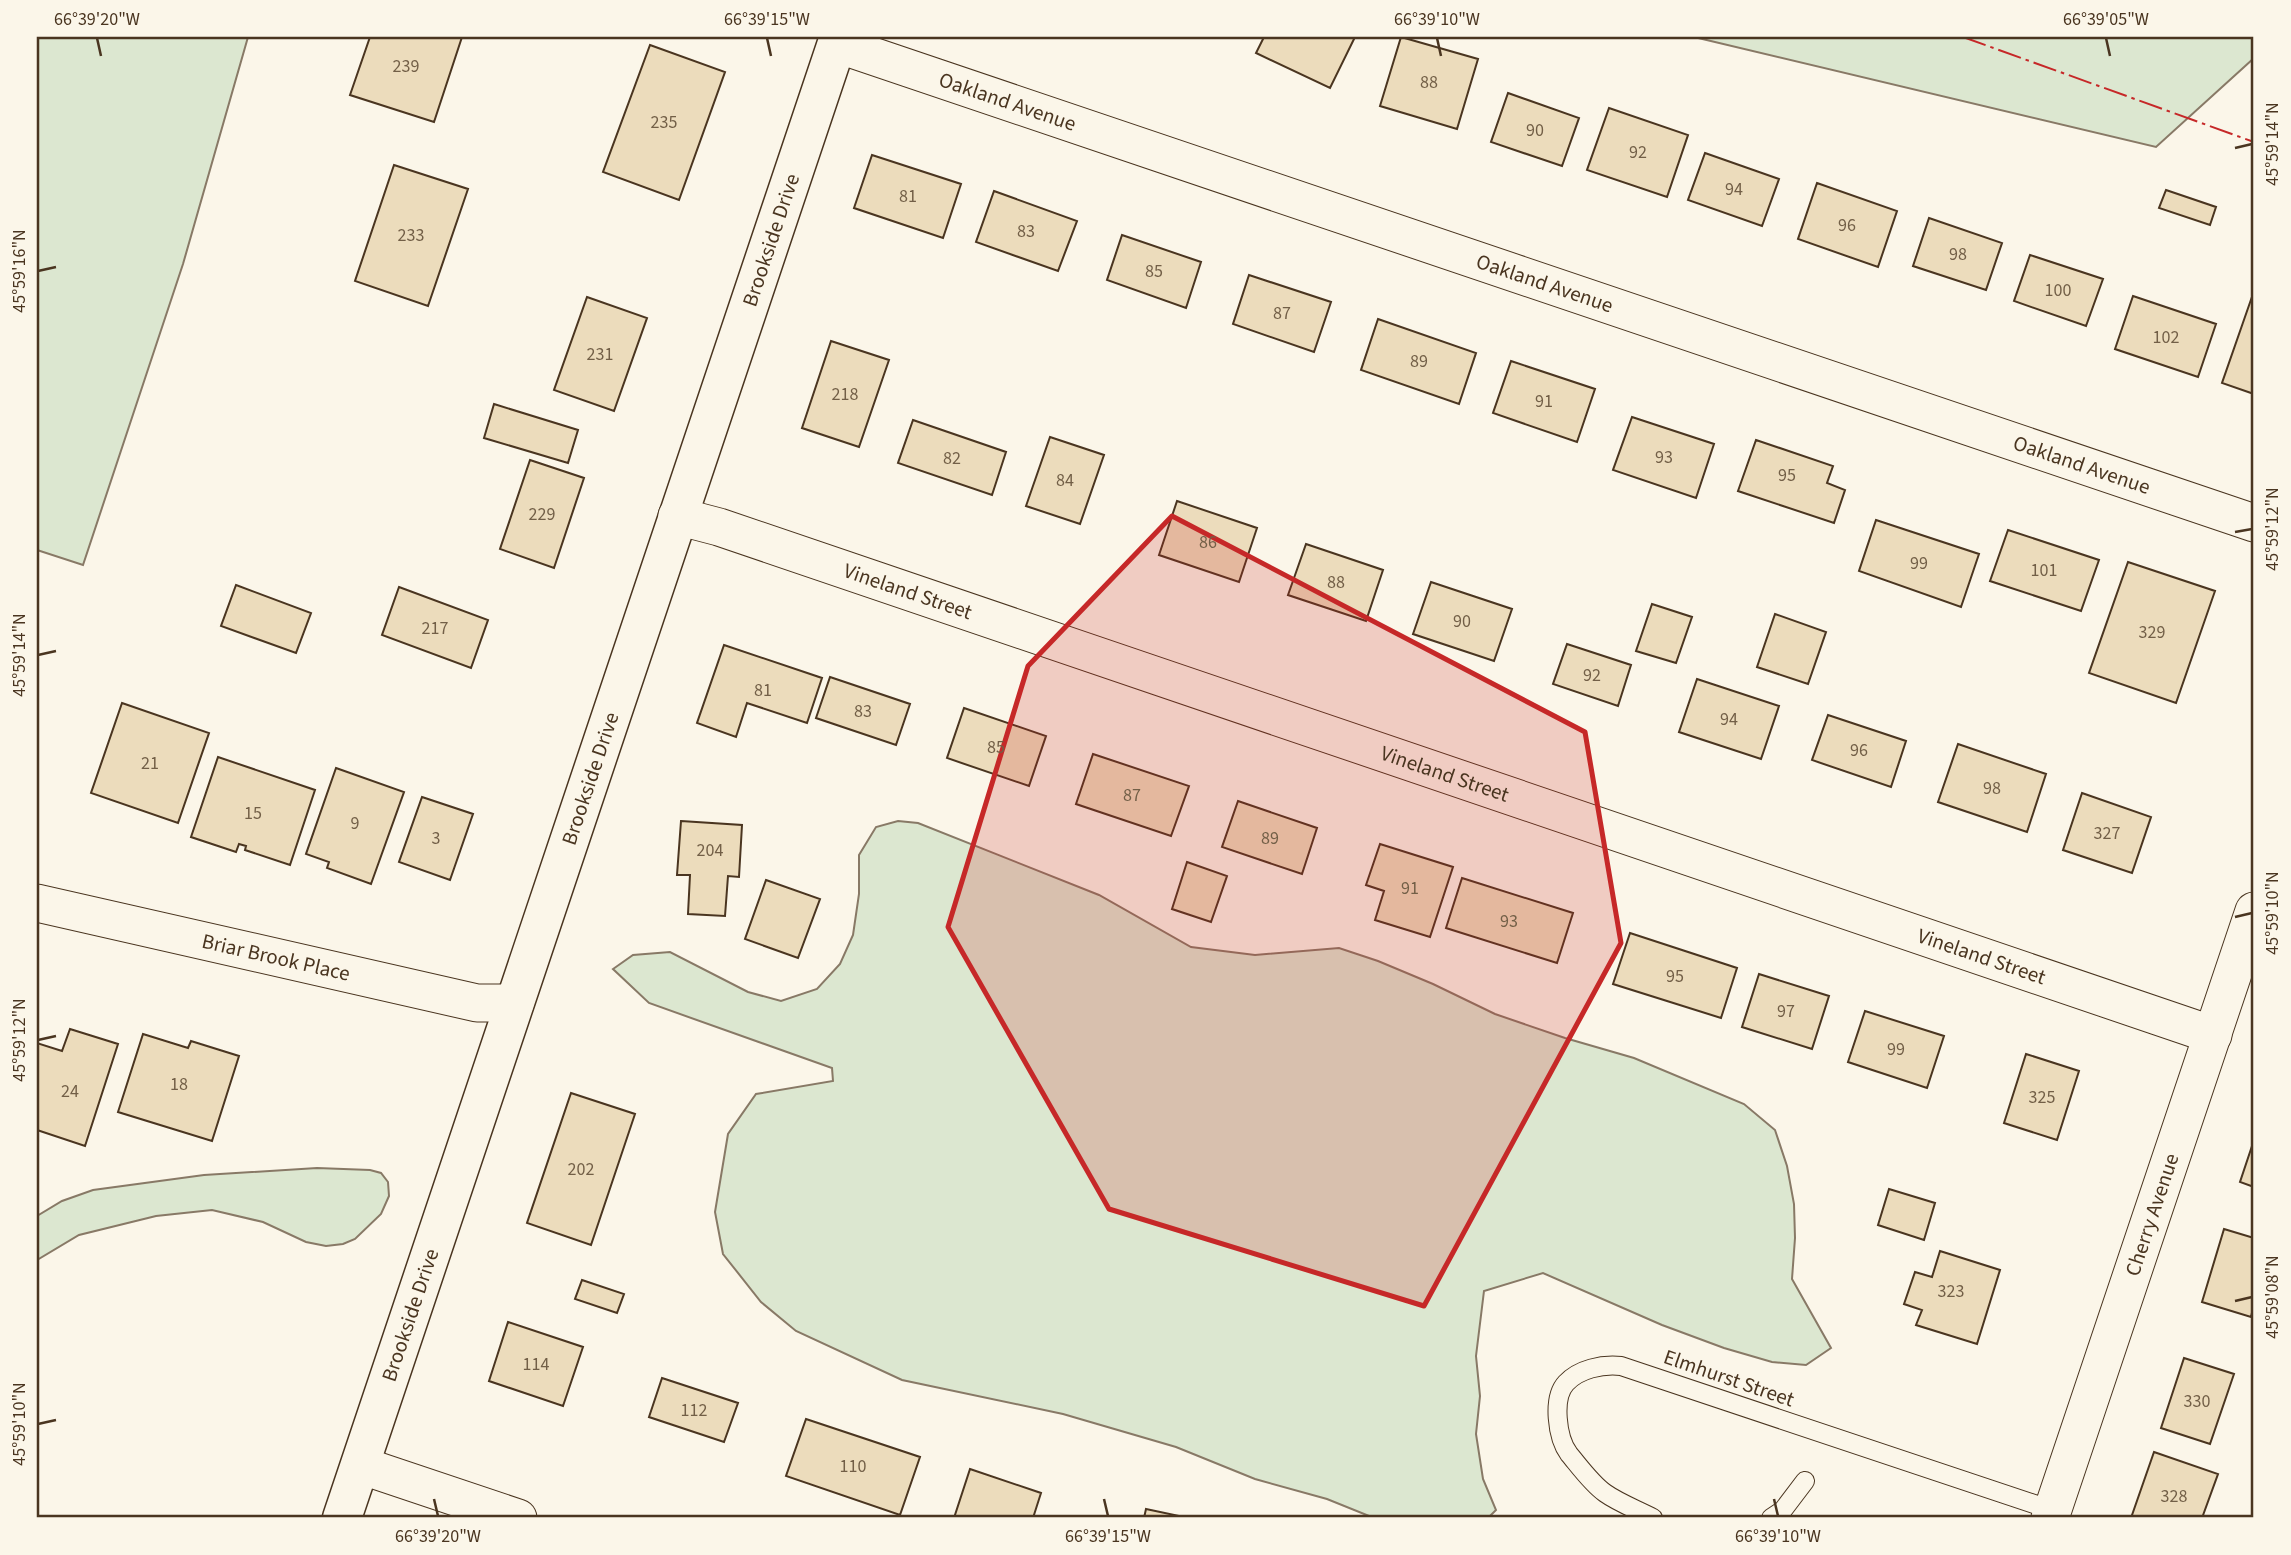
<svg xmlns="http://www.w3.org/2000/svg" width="2291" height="1555" viewBox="0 0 2291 1555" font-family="'Source Sans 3',sans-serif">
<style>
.green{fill:#dce7d0;stroke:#887966;stroke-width:2}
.building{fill:#ecdcbc;stroke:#4a3520;stroke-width:2}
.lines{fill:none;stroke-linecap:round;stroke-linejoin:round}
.lane-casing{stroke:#4a3520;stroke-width:20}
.street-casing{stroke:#4a3520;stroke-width:39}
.secondary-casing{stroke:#4a3520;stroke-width:41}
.lane{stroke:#fbf6e9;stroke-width:18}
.street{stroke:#fbf6e9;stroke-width:37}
.secondary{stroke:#fbf6e9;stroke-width:38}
.power{stroke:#c62828;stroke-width:2;stroke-dasharray:24 5 3.5 5;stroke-linecap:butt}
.marked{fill:#c62828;fill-opacity:0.2;stroke:#c62828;stroke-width:5;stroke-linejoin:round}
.ticks{fill:none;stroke:#4a3520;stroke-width:2.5}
.labels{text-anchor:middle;stroke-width:5;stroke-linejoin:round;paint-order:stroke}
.number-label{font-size:18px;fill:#725f47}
.street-label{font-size:21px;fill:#4a3520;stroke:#fbf6e9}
.neatline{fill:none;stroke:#4a3520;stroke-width:2.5}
.ticks-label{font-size:18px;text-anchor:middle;fill:#4a3520}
</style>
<rect width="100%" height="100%" fill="#fbf6e9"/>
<path class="green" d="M37 37H248L183 264 83 565 37 550Z
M1694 37H2254V58L2156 147Z
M898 821 918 823 1099 895 1191 947 1255 955 1339 948 1378 961 1433 984 1495 1014 1565 1038 1634 1058 1744 1104 1775 1130 1787 1166 1794 1204 1795 1238 1792 1279 1831 1348 1806 1365 1772 1362 1724 1348 1662 1325 1543 1273 1484 1291 1476 1356 1480 1396 1476 1434 1483 1479 1496 1510 1488 1518H1374L1327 1499 1255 1479 1176 1447 1063 1414 902 1380 796 1331 761 1302 723 1254 715 1212 728 1134 756 1094 833 1081 832 1068 649 1003 613 969 633 955 670 952 748 992 781 1001 817 989 840 964 853 935 859 894V855L876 827Z
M317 1168 370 1170 381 1173 388 1182 389 1196 381 1214 355 1239 343 1244 326 1246 306 1242 263 1222 212 1210 156 1216 79 1235 37 1260V1216L62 1201 93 1190 204 1175Z"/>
<path class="building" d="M370 37H462L434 122 350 95Z
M1264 37H1355L1330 88 1256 53Z
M1401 37 1478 59 1457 129 1380 106Z
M650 45 725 72 679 200 603 172Z
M1508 93 1579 118 1562 166 1491 142Z
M1609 108 1688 135 1667 197 1587 170Z
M1705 153 1779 179 1762 226 1688 200Z
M872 155 961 184 943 238 854 208Z
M394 165 468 189 428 306 355 281Z
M1817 183 1897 211 1878 267 1798 239Z
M2166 190 2216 207 2210 225 2159 208Z
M994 191 1077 221 1058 271 976 242Z
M1929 218 2002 243 1986 290 1913 266Z
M1122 235 1201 262 1186 308 1107 280Z
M2030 255 2103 279 2086 326 2014 301Z
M1249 275 1331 302 1314 352 1233 324Z
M2254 291V394L2222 383Z
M2133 296 2216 324 2198 377 2115 349Z
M587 297 647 318 614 411 554 390Z
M1378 319 1476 353 1459 404 1361 370Z
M831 341 889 360 859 447 802 428Z
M1511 361 1595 389 1577 442 1493 413Z
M494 404 578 430 568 463 484 438Z
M1632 417 1714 444 1696 498 1613 470Z
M913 420 1006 452 992 495 898 463Z
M1050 437 1104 455 1080 524 1026 506Z
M1756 440 1833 466 1827 483 1845 490 1834 523 1738 491Z
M530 460 584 478 554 568 500 549Z
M1177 501 1257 528 1239 582 1159 555Z
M1876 520 1979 554 1961 607 1859 571Z
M2008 530 2099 560 2081 611 1990 581Z
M1306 544 1383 570 1366 621 1288 595Z
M2128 562 2215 591 2176 703 2089 673Z
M1431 582 1512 609 1494 661 1413 634Z
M236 585 311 613 296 653 221 626Z
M399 587 488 620 471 668 382 635Z
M1652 604 1692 617 1676 663 1636 651Z
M1775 614 1826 632 1808 684 1757 667Z
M1567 644 1631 665 1618 706 1553 684Z
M724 645 822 678 807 723 747 703 736 737 697 723Z
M830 677 910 704 896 745 816 718Z
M1697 679 1779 706 1761 759 1679 732Z
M122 703 209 733 178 823 91 793Z
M964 708 1046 736 1029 786 947 758Z
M1828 715 1906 741 1891 787 1812 760Z
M1958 744 2046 774 2027 832 1938 802Z
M1093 754 1189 786 1171 836 1076 804Z
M218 757 315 790 290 865 245 850 246 846 239 844 236 852 191 837Z
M336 768 404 792 371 884 327 868 329 862 306 854Z
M2082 793 2151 817 2132 873 2063 850Z
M422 797 473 814 450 880 399 862Z
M1238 801 1317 828 1302 874 1222 847Z
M681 821 742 825 739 877 728 876 725 916 688 914 690 875H677Z
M1380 844 1453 867 1430 937 1375 920 1384 891 1366 885Z
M1187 862 1227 876 1211 922 1172 909Z
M1462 878 1573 913 1557 963 1446 928Z
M766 880 820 899 798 958 745 939Z
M1630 933 1737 968 1721 1018 1613 984Z
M1759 974 1829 996 1812 1049 1742 1027Z
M1865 1011 1944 1036 1927 1088 1848 1062Z
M70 1029 118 1044 85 1146 37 1130V1043L62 1051Z
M143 1034 188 1048 191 1041 239 1056 212 1141 118 1112Z
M2026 1054 2079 1071 2057 1140 2004 1123Z
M571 1093 635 1114 591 1245 527 1223Z
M2254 1140V1187L2240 1182Z
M1889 1189 1935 1203 1924 1240 1878 1225Z
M2224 1229 2254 1238V1304L2251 1317 2202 1302Z
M1940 1251 2000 1270 1977 1344 1916 1325 1922 1310 1904 1304 1915 1272 1932 1277Z
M582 1280 624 1294 617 1313 575 1299Z
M508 1322 583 1347 563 1406 489 1381Z
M2184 1358 2234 1374 2210 1444 2161 1428Z
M662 1378 738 1403 724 1442 649 1417Z
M806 1419 920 1457 900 1515 786 1476Z
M2154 1452 2218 1474 2202 1518H2131Z
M970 1469 1041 1493 1033 1518H954Z
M1146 1509 1184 1517V1518H1144Z"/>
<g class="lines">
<g class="lane-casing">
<path id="lane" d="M1653 1518C1638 1510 1619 1503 1605 1493 1592 1484 1579 1466 1569 1454 1557 1438 1552 1398 1566 1383 1579 1369 1602 1364 1621 1366L2052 1510
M1771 1518 1783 1510 1805 1481"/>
</g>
<g class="street-casing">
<g id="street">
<path id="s1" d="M837 44 2254 523"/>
<path id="s2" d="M677 516 719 527 2213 1035"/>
<path id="s3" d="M37 903 477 1003H515"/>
<path d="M360 1465 518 1518"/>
<path id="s4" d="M2050 1518 2254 911"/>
</g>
</g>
<g class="secondary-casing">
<g id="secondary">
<path id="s5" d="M342 1518 839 37"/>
</g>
</g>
<use href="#lane" class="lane"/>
<use href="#street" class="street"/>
<use href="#secondary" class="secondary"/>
<path class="power" d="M1963 37 2254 142"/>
</g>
<path class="marked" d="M1172 516 1585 732 1621 943 1424 1306 1109 1209 948 927 1028 666Z"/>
<path class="ticks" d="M97 38 101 56M767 38 771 56M1437 38 1441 56M2106 38 2110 56M2235 148 2252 144M38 271 56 267M2235 532 2252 529M38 655 56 651M2235 917 2252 913M38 1040 56 1036M2235 1301 2252 1297M38 1424 56 1420M434 1499 438 1516M1104 1499 1108 1516M1774 1499 1778 1516"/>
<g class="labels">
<g class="number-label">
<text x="406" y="72">239</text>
<text x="1429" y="88">88</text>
<text x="664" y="128">235</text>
<text x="1535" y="136">90</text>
<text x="1638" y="158">92</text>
<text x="1734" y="195">94</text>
<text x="908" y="202">81</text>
<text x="1847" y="231">96</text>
<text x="1026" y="237">83</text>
<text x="411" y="241">233</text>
<text x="1958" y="260">98</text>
<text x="1154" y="277">85</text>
<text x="2058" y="296">100</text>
<text x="1282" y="319">87</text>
<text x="2166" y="343">102</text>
<text x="600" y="360">231</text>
<text x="1419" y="367">89</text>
<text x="845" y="400">218</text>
<text x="1544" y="407">91</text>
<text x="1664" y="463">93</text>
<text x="952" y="464">82</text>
<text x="1787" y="481">95</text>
<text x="1065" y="486">84</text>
<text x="542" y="520">229</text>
<text x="1208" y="548">86</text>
<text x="1919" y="569">99</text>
<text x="2044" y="576">101</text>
<text x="1336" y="588">88</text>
<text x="1462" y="627">90</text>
<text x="435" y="634">217</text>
<text x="2152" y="638">329</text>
<text x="1592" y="681">92</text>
<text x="763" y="696">81</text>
<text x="863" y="717">83</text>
<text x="1729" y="725">94</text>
<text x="996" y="753">85</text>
<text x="1859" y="756">96</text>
<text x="150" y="769">21</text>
<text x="1992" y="794">98</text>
<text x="1132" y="801">87</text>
<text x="253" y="819">15</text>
<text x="355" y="829">9</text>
<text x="2107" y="839">327</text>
<text x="436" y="844">3</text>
<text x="1270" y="844">89</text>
<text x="710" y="856">204</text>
<text x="1410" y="894">91</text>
<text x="1509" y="927">93</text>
<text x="1675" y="982">95</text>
<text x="1786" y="1017">97</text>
<text x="1896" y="1055">99</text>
<text x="179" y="1090">18</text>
<text x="70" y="1097">24</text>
<text x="2042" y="1103">325</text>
<text x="581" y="1175">202</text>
<text x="1951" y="1297">323</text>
<text x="536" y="1370">114</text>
<text x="2197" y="1407">330</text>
<text x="694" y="1416">112</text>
<text x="853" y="1472">110</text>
<text x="2174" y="1502">328</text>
</g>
<g class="street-label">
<text dy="7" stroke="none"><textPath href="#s1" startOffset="180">Oakland Avenue</textPath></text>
<text dy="7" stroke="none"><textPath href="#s5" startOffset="1348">Brookside Drive</textPath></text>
<text dy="7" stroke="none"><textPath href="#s1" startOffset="747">Oakland Avenue</textPath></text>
<text dy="7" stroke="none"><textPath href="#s1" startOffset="1314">Oakland Avenue</textPath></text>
<text dy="7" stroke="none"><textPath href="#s2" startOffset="243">Vineland Street</textPath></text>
<text dy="7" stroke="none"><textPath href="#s2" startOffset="810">Vineland Street</textPath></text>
<text dy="7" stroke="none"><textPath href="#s5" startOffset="780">Brookside Drive</textPath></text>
<text dy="7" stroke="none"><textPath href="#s2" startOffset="1377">Vineland Street</textPath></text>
<text dy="7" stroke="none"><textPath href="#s3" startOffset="245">Briar Brook Place</textPath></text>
<text dy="7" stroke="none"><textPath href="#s4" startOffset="320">Cherry Avenue</textPath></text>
<text dy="7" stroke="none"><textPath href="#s5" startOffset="214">Brookside Drive</textPath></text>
<text transform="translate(1729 1378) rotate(19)" y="7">Elmhurst Street</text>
</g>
</g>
<rect width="2291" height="1555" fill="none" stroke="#fbf6e9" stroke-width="77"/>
<rect x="38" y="38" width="2214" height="1478" class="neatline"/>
<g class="ticks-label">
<text x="97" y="25">66°39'20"W</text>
<text x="767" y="25">66°39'15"W</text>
<text x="1437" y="25">66°39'10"W</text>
<text x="2106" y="25">66°39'05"W</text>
<text transform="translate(2272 144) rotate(-90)" y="6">45°59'14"N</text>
<text transform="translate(19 271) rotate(-90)" y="6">45°59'16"N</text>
<text transform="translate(2272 529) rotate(-90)" y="6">45°59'12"N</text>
<text transform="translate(19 655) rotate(-90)" y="6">45°59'14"N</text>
<text transform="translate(2272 913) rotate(-90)" y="6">45°59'10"N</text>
<text transform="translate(19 1040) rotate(-90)" y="6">45°59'12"N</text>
<text transform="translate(2272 1297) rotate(-90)" y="6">45°59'08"N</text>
<text transform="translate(19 1424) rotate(-90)" y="6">45°59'10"N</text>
<text x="438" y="1542">66°39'20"W</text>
<text x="1108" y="1542">66°39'15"W</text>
<text x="1778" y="1542">66°39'10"W</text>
</g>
</svg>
